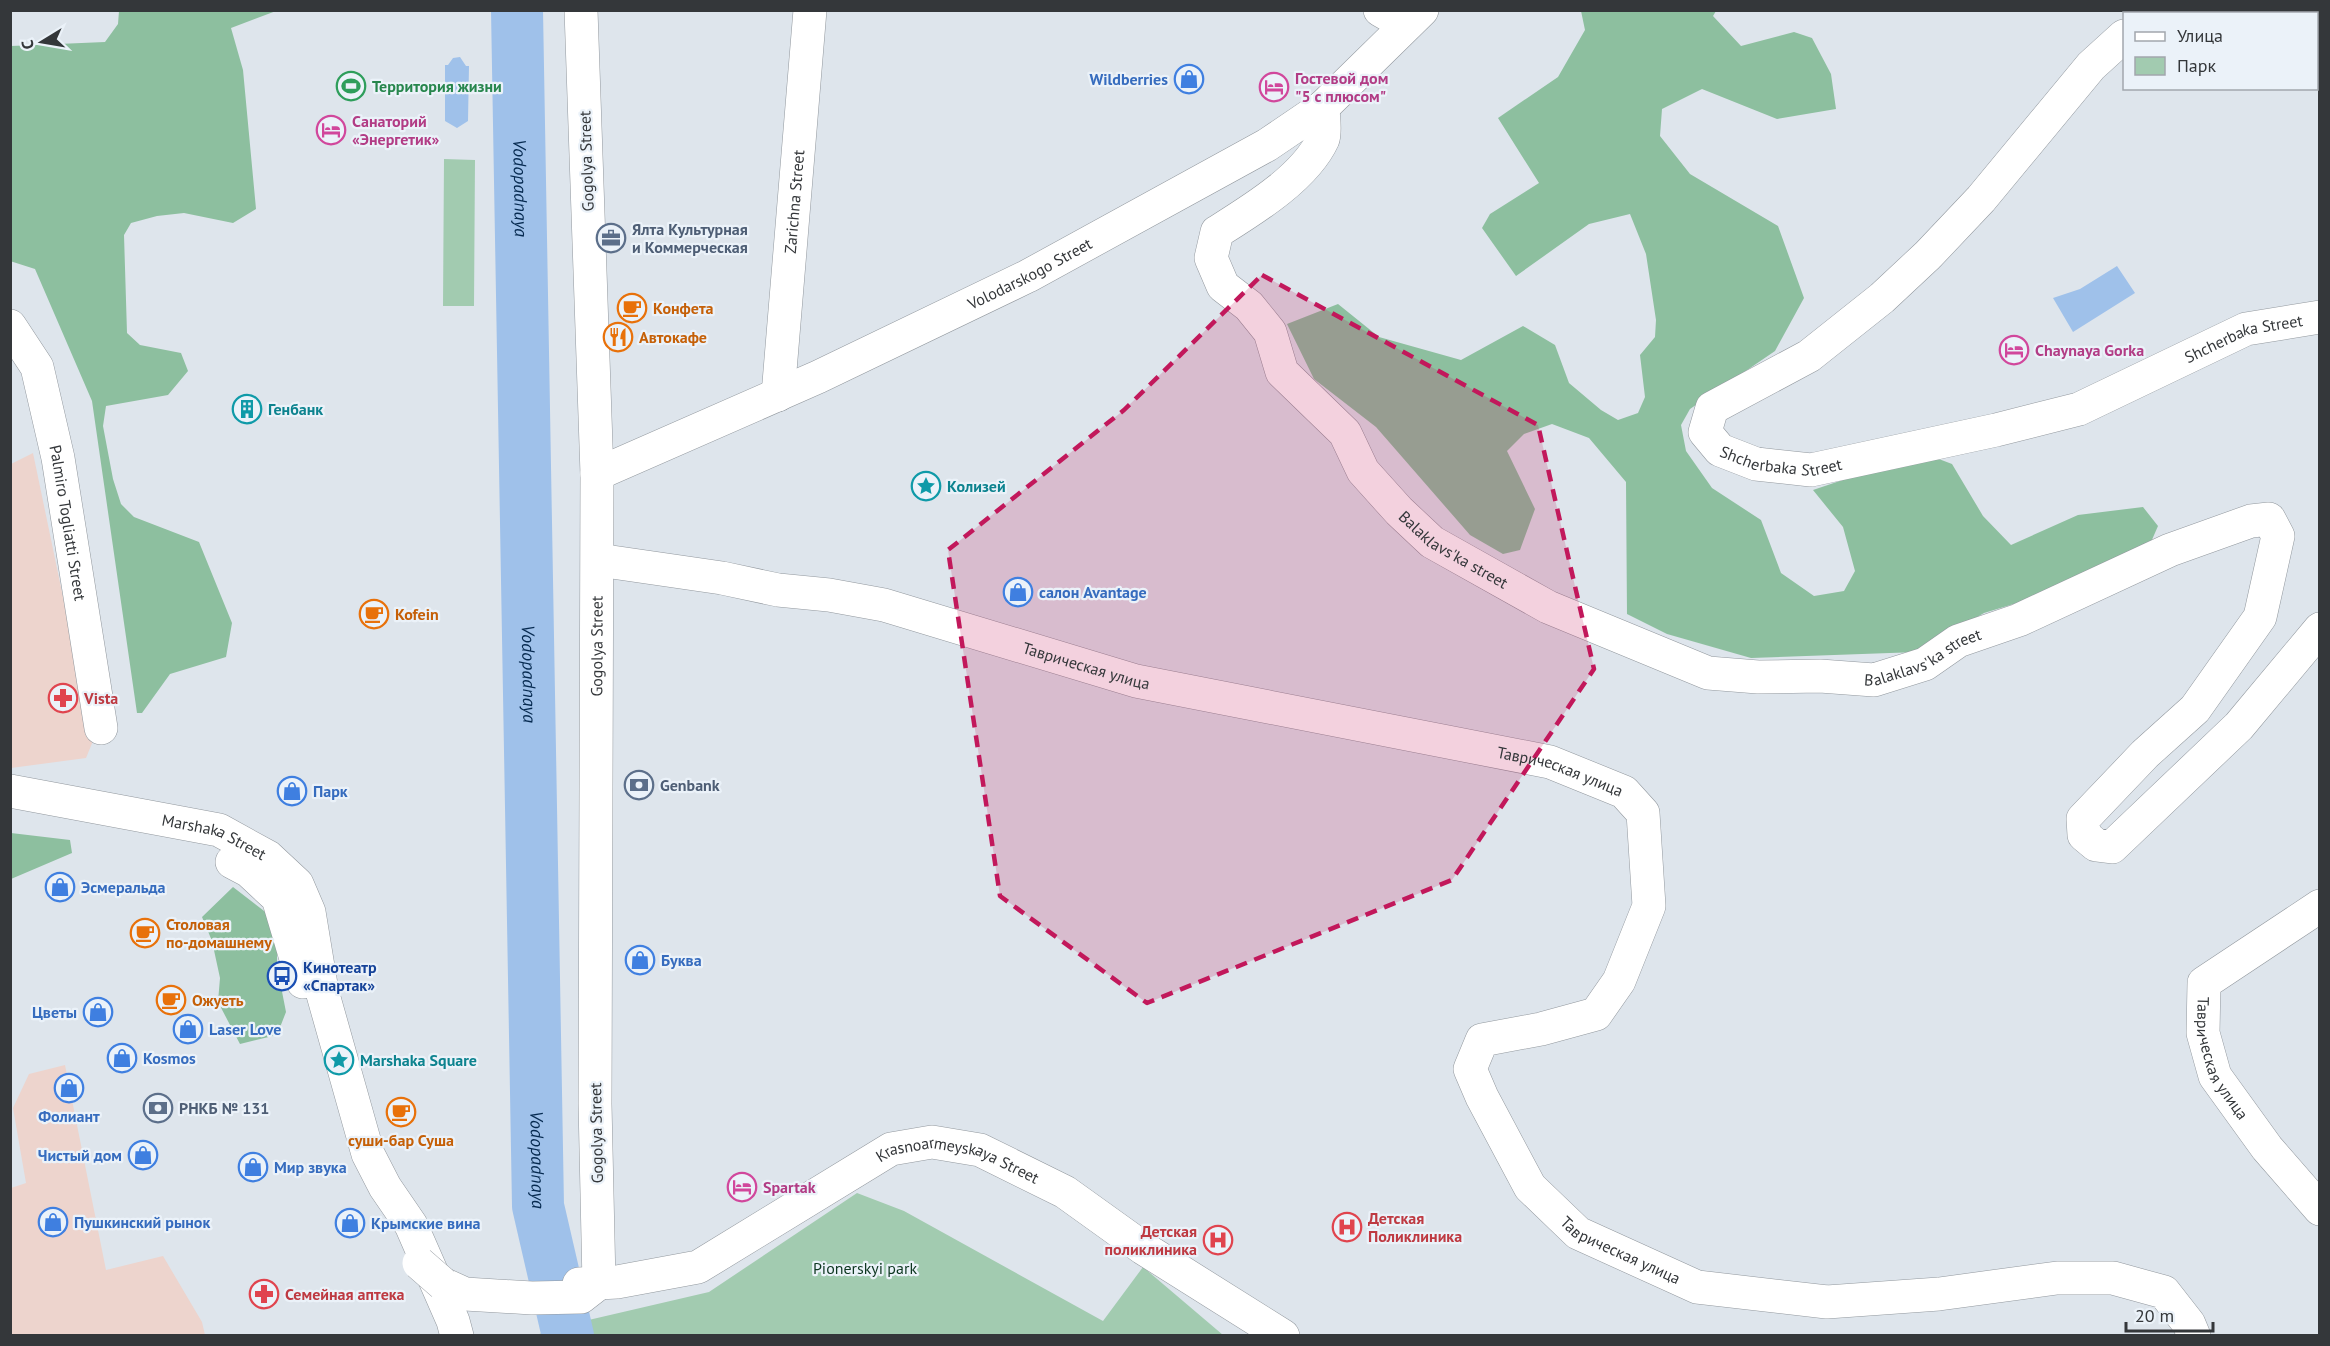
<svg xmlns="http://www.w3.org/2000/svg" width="2330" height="1346" viewBox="0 0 2330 1346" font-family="'PT Sans',sans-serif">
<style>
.commercial{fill:#edd4cd}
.green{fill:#a2cbb0}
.forest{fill:#8dbf9f}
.water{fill:#9fc1ea}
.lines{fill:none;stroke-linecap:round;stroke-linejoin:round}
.river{stroke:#9fc1ea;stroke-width:52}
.minor-casing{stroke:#92989e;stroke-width:34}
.major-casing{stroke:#92989e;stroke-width:34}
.minor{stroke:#fff;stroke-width:33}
.major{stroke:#fff;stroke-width:33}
.major-bridge-casing{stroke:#92989e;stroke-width:34;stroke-linecap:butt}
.major-bridge{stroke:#fff;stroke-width:33}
.marked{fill:#c2185b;fill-opacity:0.2;stroke:#c2185b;stroke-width:4.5;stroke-dasharray:12 8;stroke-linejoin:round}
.labels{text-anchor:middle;stroke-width:4.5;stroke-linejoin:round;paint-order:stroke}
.hotel-label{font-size:16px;font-weight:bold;fill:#b23c85;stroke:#ebf2f9;text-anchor:start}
.shop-label{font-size:16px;font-weight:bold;fill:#366cbe;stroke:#ebf2f9;text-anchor:start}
.leisure-label{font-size:16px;font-weight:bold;fill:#27864d;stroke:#ebf2f9;text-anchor:start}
.street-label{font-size:16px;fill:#34373a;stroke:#ebf2f9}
.service-label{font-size:16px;font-weight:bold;fill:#4e5e75;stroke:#ebf2f9;text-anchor:start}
.food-label{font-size:16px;font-weight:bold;fill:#c56008;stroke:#ebf2f9;text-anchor:start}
.culture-label{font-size:16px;font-weight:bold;fill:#0d838f;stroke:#ebf2f9;text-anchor:start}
.health-label{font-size:16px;font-weight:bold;fill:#be3a42;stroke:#ebf2f9;text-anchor:start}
.transit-label{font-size:16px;font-weight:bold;fill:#164399;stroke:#ebf2f9;text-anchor:start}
.park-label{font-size:16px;fill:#0d3620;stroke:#ebf2f9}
.water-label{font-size:18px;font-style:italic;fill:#062a50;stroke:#ebf2f9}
</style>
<rect width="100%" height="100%" fill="#dee5ec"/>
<path class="commercial" d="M33 453 93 741 86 758 11 768V464Z
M65 1065 106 1270 163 1256 202 1322 205 1335H11V1188L26 1183 13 1108 29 1074Z"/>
<path class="green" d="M444 159 475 160 474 306H443Z
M857 1193 904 1211 1103 1321 1143 1267 1223 1335H536L580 1322 709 1292Z"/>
<path class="forest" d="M119 11H276L231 28 243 70 256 209 233 223 184 213 157 216 131 223 124 235 127 333 140 345 181 353 188 371 168 395 106 406 103 426 113 479 121 504 134 517 199 542 232 623 226 657 170 674 142 713H137L92 401 35 269 10 261 11 46 105 42 118 24Z
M1581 11H1716L1713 16 1741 46 1794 32 1812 38 1831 74 1836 109 1777 119 1702 89 1662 109 1660 136 1690 174 1778 226 1804 298 1775 351 1690 409 1681 425 1686 451 1712 488 1761 520 1781 573 1814 596 1844 591 1855 571 1843 527 1813 490 1923 453 1952 464 1983 516 2011 545 2078 515 2143 507 2158 526 2144 558 2096 579 1984 613 1918 652 1751 658 1667 634 1627 614 1626 482 1589 438 1552 424 1524 434 1507 451 1535 509 1520 550 1503 554 1470 535 1376 427 1314 379 1287 324 1338 304 1379 337 1461 360 1523 326 1555 345 1569 383 1601 410 1618 420 1638 413 1645 397 1640 355 1655 337 1656 320 1646 254 1630 214 1589 224 1516 276 1482 228 1490 214 1539 183 1498 118 1558 77 1585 30Z
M11 833 70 840 72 853 11 879Z
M233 887 268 914 277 941V966L286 1012 277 1035 240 1044 218 1002 220 978 212 941 202 917Z"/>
<path class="water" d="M460 57 466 66H469L468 121 457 128 445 121V65H448L453 58Z
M2117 266 2135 293 2073 332 2053 298 2080 289Z"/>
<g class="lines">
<path class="river" id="s1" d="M517 10 538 1206 568 1336"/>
<g class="minor-casing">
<g id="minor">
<path d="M1380 10 1406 25"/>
<path d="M2150 14 2154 10"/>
<path id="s2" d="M2124 36 2091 66 1981 199 1928 255 1882 298 1809 356 1712 408 1705 432 1720 450 1756 464 1811 470 1996 430 2079 409 2246 329 2320 317"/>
<path id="s3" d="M1323 107C1323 116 1326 131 1323 139 1305 178 1252 210 1217 232L1211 258 1223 286 1249 306 1270 332 1282 372 1345 433 1363 471 1399 511 1432 542 1548 607 1708 673 1758 677 1820 676 1874 680 1925 664 1958 641 2019 620 2170 550 2251 521 2269 519 2278 536 2260 617 2195 709 2145 754 2083 819 2084 835 2096 845 2112 847 2239 726 2320 629"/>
<path id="s4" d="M10 326 37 367 58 458 101 728"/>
<path id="s5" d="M778 395 810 10"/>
<path id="s6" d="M598 560 722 578 778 590 829 595 884 605 1136 681 1550 762 1624 792 1643 813 1649 906 1619 981 1596 1014 1541 1029 1482 1040 1470 1069 1482 1097 1530 1187 1578 1233 1697 1287 1827 1302 1939 1294 2057 1278H2113L2164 1292 2189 1324 2194 1336"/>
<path id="s7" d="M2320 906 2204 983 2203 1033 2215 1076 2267 1148 2320 1209"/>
</g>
</g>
<g class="major-casing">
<g id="major">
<path id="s8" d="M597 474 818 377 1028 276 1267 145 1323 107 1422 10"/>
<path id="s9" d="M10 791 219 830 268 857 297 884 309 912 322 991 368 1154 385 1187 411 1225 453 1321 457 1336"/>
<path d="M232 862 249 871 278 898 303 982"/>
<path id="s10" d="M443 1284 465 1294 532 1298 581 1297 599 1283 595 1104 597 474 581 10"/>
<path id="s11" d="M579 1284 617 1282 698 1267 891 1149 932 1142 980 1150 1065 1192 1143 1248 1283 1336"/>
</g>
</g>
<use href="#minor" class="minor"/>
<use href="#major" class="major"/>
<g class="major-bridge-casing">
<path id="major-bridge" d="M419 1263 443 1284"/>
</g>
<use href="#major-bridge" class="major-bridge"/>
</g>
<path class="marked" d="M1262 275 1538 425 1594 669 1452 880 1147 1003 1000 896 948 550 1124 410Z"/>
<defs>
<g id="shop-ring" transform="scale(1.5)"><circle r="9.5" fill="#ebf2f9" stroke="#3f7fe0" stroke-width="1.5"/><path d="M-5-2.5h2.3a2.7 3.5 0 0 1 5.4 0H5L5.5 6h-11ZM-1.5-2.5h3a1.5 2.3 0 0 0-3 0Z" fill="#3f7fe0"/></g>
<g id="stadium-ring" transform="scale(1.5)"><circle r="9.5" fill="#ebf2f9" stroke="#2e9e5b" stroke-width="1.5"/><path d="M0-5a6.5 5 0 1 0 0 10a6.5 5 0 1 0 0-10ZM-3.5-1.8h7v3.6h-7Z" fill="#2e9e5b"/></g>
<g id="hotel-ring" transform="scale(1.5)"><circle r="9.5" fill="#ebf2f9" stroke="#d1479c" stroke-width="1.5"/><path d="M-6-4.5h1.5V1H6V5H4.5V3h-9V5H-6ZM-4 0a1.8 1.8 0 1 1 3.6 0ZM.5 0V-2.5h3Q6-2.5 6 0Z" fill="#d1479c"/></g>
<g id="office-ring" transform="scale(1.5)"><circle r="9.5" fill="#ebf2f9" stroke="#5c6f8a" stroke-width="1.5"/><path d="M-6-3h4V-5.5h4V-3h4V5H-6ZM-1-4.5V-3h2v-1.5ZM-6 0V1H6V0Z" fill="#5c6f8a"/></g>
<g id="cafe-ring" transform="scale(1.5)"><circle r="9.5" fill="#ebf2f9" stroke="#e8710a" stroke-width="1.5"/><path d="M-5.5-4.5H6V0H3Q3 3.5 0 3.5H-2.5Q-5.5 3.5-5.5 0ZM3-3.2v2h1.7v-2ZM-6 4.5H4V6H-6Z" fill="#e8710a"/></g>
<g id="restaurant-ring" transform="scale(1.5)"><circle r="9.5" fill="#ebf2f9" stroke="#e8710a" stroke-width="1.5"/><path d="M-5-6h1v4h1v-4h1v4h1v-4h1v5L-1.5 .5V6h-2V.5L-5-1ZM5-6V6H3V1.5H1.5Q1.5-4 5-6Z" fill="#e8710a"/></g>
<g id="building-ring" transform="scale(1.5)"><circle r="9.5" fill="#ebf2f9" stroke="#0f9aa8" stroke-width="1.5"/><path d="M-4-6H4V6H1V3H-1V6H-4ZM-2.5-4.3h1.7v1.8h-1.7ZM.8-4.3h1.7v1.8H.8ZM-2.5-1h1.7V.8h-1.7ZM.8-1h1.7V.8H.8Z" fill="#0f9aa8"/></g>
<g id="sight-ring" transform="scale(1.5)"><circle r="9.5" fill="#ebf2f9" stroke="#0f9aa8" stroke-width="1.5"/><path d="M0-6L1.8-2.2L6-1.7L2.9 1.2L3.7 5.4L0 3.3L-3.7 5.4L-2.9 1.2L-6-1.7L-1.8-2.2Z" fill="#0f9aa8"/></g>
<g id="pharmacy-ring" transform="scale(1.5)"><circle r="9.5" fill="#ebf2f9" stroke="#e0444e" stroke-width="1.5"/><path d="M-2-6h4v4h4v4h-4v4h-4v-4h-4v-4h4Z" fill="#e0444e"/></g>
<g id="bank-ring" transform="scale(1.5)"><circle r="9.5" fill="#ebf2f9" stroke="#5c6f8a" stroke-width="1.5"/><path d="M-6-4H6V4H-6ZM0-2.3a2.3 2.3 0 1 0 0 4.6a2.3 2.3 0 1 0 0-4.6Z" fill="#5c6f8a"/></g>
<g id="bus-ring" transform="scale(1.5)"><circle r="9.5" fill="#ebf2f9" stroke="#1a4fb4" stroke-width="1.5"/><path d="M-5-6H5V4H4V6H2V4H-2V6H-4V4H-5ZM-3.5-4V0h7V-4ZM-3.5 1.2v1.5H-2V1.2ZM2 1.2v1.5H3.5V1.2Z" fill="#1a4fb4"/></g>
<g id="hospital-ring" transform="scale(1.5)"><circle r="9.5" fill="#ebf2f9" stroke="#e0444e" stroke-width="1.5"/><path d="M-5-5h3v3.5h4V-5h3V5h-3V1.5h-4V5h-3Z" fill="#e0444e"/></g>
</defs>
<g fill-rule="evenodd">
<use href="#shop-ring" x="1189" y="79"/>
<use href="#stadium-ring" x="351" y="86"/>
<use href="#hotel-ring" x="1274" y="87"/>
<use href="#hotel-ring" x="331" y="130"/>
<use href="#office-ring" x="611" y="238"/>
<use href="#cafe-ring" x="632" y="308"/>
<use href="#restaurant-ring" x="618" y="337"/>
<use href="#hotel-ring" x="2014" y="350"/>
<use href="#building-ring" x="247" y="409"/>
<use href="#sight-ring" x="926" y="486"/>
<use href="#shop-ring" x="1018" y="592"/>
<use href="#cafe-ring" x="374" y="614"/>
<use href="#pharmacy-ring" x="63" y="698"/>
<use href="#bank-ring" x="639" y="785"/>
<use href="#shop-ring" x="292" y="791"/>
<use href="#shop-ring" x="60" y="887"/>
<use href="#cafe-ring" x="145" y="933"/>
<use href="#shop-ring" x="640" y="960"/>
<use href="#bus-ring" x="282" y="976"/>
<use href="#cafe-ring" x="171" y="1000"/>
<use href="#shop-ring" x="98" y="1012"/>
<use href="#shop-ring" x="188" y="1029"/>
<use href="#shop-ring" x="122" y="1058"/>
<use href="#sight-ring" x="339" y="1060"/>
<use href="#shop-ring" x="69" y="1088"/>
<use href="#bank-ring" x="158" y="1108"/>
<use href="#cafe-ring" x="401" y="1112"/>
<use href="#shop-ring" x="143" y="1155"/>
<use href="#shop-ring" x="253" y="1167"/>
<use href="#hotel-ring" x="742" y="1187"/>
<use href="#shop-ring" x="53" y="1222"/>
<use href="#shop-ring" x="350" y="1223"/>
<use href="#hospital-ring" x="1347" y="1227"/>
<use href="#hospital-ring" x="1218" y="1240"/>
<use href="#pharmacy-ring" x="264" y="1294"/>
</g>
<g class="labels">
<g class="hotel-label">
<text x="1295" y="84">Гостевой дом<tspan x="1295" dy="18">"5 с плюсом"</tspan></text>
<text x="352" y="127">Санаторий<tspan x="352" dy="18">«Энергетик»</tspan></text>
<text x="2035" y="356">Chaynaya Gorka</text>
<text x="763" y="1193">Spartak</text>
</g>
<g class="shop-label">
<text x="1168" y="85" text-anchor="end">Wildberries</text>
<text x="1039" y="598">cалон Avantage</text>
<text x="313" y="797">Парк</text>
<text x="81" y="893">Эсмеральда</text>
<text x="661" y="966">Буква</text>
<text x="77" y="1018" text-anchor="end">Цветы</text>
<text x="209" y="1035">Laser Love</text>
<text x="143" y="1064">Kosmos</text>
<text x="69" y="1122" text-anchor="middle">Фолиант</text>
<text x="122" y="1161" text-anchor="end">Чистый дом</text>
<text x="274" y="1173">Мир звука</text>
<text x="74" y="1228">Пушкинский рынок</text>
<text x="371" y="1229">Крымские вина</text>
</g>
<g class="leisure-label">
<text x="372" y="92">Территория жизни</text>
</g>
<g class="street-label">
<text transform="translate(586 161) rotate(-92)" y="6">Gogolya Street</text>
<text dy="6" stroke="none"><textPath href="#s5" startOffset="194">Zarichna Street</textPath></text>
<text dy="6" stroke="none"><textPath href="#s8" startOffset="477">Volodarskogo Street</textPath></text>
<text dy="6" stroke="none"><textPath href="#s2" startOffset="1158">Shcherbaka Street</textPath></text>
<text dy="6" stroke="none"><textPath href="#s2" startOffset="672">Shcherbaka Street</textPath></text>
<text dy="6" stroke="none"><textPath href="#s4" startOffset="208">Palmiro Togliatti Street</textPath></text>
<text dy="6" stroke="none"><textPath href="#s3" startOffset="591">Balaklavs'ka street</textPath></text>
<text dy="6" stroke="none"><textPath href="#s10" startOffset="800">Gogolya Street</textPath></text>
<text dy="6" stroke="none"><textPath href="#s3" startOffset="1095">Balaklavs'ka street</textPath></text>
<text dy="6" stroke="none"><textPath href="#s6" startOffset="501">Таврическая улица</textPath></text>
<text dy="6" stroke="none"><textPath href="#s6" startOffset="987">Таврическая улица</textPath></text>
<text dy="6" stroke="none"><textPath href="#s9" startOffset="210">Marshaka Street</textPath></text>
<text dy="6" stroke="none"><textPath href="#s7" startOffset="219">Таврическая улица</textPath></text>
<text transform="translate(596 1133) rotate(-91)" y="6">Gogolya Street</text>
<text dy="6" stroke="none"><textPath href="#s11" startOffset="416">Krasnoarmeyskaya Street</textPath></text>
<text dy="6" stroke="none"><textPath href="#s6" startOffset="1690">Таврическая улица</textPath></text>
</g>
<g class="service-label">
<text x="632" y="235">Ялта Культурная<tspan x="632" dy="18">и Коммерческая</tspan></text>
<text x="660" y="791">Genbank</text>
<text x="179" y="1114">РНКБ № 131</text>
</g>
<g class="food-label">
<text x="653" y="314">Конфета</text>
<text x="639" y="343">Автокафе</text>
<text x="395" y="620">Kofein</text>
<text x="166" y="930">Столовая<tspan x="166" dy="18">по-домашнему</tspan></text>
<text x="192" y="1006">Ожуеть</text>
<text x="401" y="1146" text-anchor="middle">суши-бар Суша</text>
</g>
<g class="culture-label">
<text x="268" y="415">Генбанк</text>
<text x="947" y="492">Колизей</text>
<text x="360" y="1066">Marshaka Square</text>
</g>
<g class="health-label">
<text x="84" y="704">Vista</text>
<text x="1368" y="1224">Детская<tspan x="1368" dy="18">Поликлиника</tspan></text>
<text x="1197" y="1237" text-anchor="end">Детская<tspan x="1197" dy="18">поликлиника</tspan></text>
<text x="285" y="1300">Семейная аптека</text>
</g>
<g class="transit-label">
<text x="303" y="973">Кинотеатр<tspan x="303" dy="18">«Спартак»</tspan></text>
</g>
<g class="park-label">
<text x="865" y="1274">Pionerskyi park</text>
</g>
<g class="water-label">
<text dy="6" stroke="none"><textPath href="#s1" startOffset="178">Vodopadnaya</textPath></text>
<text dy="6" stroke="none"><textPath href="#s1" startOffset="664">Vodopadnaya</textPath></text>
<text dy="6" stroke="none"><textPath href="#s1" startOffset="1150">Vodopadnaya</textPath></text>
</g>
</g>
<rect width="2330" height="1346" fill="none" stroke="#34373a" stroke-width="24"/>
<rect x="2123" y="12" width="195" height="78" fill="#ebf2f9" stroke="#a2a7ad" stroke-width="1.5"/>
<rect x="2135" y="32" width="30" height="9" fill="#ffffff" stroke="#a2a7ad" stroke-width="1.5"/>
<text x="2177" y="42" font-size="18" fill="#34373a">Улица</text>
<rect x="2135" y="57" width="30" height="18" fill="#a2cbb0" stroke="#a2a7ad" stroke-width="1.5"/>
<text x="2177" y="72" font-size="18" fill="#34373a">Парк</text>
<g transform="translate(42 42) rotate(259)" stroke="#ebf2f9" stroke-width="4.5" paint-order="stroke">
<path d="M0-4.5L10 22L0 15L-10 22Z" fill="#34373a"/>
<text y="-9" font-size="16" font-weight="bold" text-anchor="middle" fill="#34373a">С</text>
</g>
<path d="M2126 1322v9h87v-9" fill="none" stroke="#34373a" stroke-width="3"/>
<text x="2135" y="1322" font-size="18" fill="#34373a" stroke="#ebf2f9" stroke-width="4.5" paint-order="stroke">20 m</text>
</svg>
